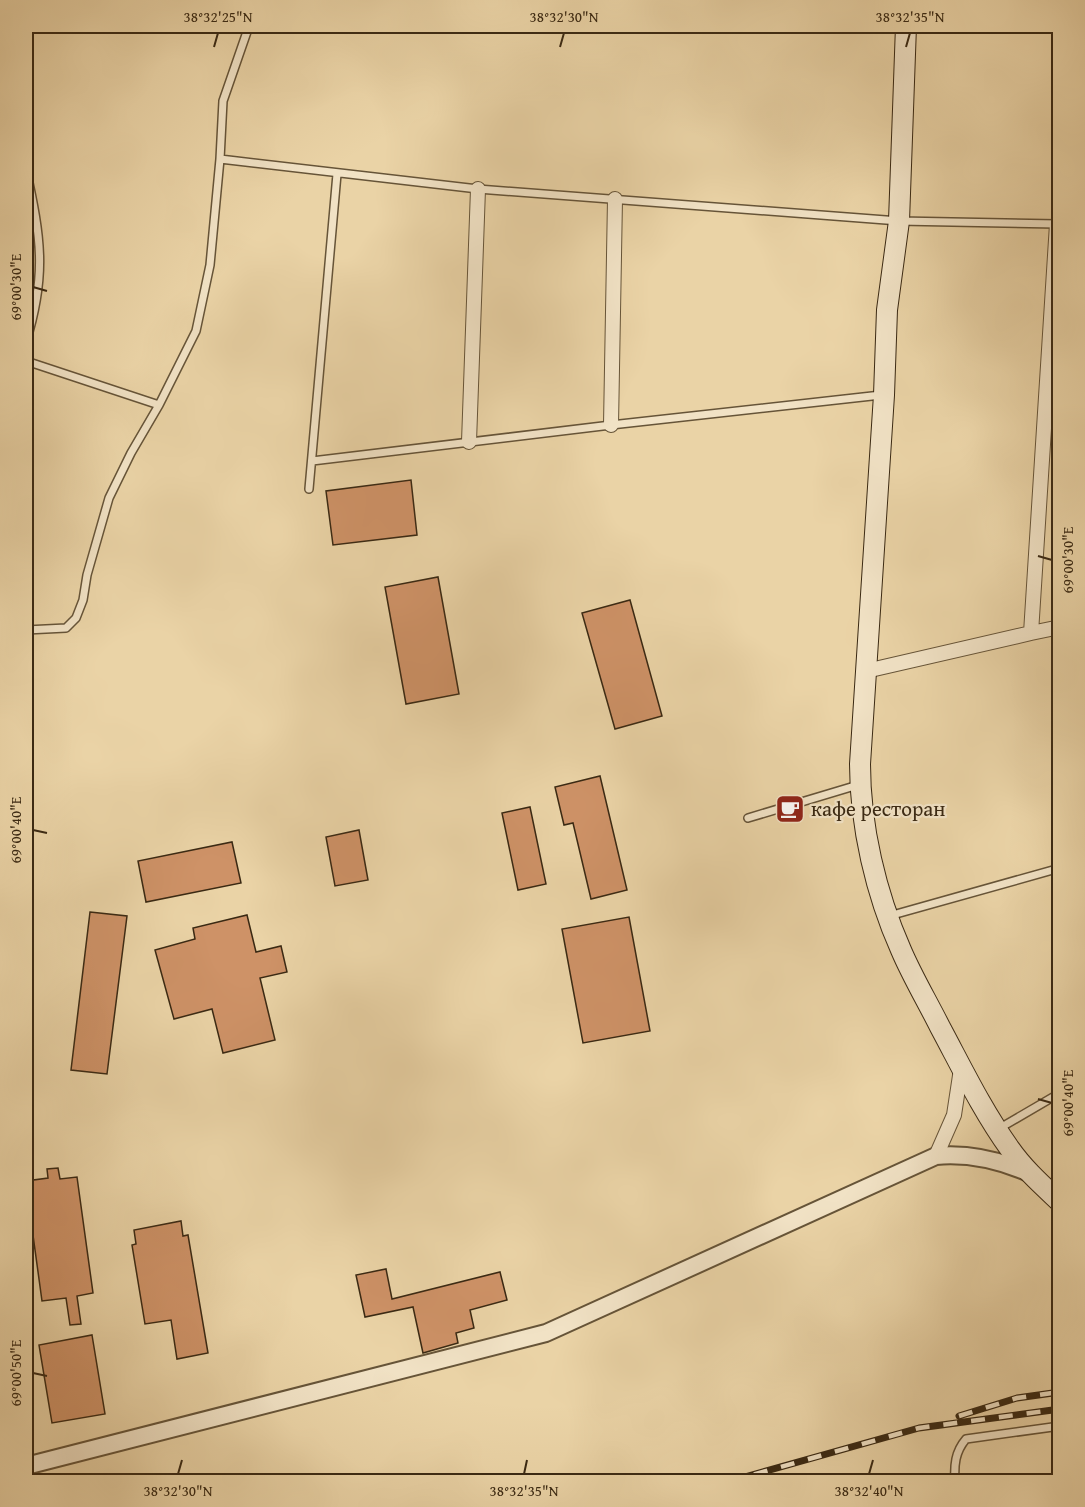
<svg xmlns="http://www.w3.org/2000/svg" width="1085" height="1507" viewBox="0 0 1085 1507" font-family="'Gentium Book Plus',serif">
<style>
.building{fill:#ce9267;stroke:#3a2913;stroke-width:1.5}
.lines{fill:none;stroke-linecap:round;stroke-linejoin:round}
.service-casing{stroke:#665438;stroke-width:10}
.minor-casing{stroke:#665438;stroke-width:16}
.tertiary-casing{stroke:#665438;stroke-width:20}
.secondary-casing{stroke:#3a2913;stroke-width:22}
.service{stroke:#f1e2c5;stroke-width:7}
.minor{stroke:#f1e2c5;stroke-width:14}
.tertiary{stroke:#f1e2c5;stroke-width:16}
.secondary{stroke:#f1e2c5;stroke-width:20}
.rail-casing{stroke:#3a2913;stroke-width:7}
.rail{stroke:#f1e2c5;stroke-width:4.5;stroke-dasharray:14;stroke-linecap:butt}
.ticks{fill:none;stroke:#3a2913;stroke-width:2}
.labels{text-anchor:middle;stroke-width:4.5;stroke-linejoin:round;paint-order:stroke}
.poi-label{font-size:21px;fill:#3a2913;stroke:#f1e2c5;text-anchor:start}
.neatline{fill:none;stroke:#3a2913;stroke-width:2}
.ticks-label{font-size:15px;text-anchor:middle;fill:#3a2913}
</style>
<rect width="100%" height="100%" fill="#ead3a6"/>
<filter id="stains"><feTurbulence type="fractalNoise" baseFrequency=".00333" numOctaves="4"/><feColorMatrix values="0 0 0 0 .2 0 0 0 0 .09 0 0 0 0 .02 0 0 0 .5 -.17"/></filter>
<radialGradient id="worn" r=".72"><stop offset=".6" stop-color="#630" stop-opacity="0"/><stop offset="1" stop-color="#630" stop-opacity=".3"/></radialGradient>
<path class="building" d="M411 480 417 535 333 545 326 491Z
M438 577 459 694 406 704 385 587Z
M630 600 662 716 615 729 582 613Z
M600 776 627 890 591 899 573 823 564 825 555 787Z
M530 807 546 884 518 890 502 813Z
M359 830 368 880 335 886 326 837Z
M232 842 241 883 146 902 138 861Z
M90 912 127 916 107 1074 71 1070Z
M247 915 256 952 281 946 287 972 260 978 275 1040 223 1053 212 1009 174 1019 155 950 195 939 193 928Z
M629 917 650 1031 583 1043 562 929Z
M58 1168 60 1179 77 1177 93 1293 77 1296 81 1324 70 1325 66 1298 42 1301 26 1184V1181L48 1178 47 1169Z
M181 1221 183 1236 188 1235 208 1353 177 1359 171 1320 145 1324 132 1245 136 1244 134 1230Z
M386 1269 392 1299 500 1272 507 1300 470 1310 474 1328 456 1333 458 1343 423 1353 413 1307 365 1317 356 1275Z
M92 1335 105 1414 52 1423 39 1345Z"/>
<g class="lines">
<g class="service-casing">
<path id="service" d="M220 159 478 189 899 221 1057 224
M26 169C41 237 47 275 26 342
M26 361 159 405
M312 461 611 425 881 395
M309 489 337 174
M26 630 66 628 76 618 83 600 87 575 109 498 131 453 159 405 196 331 210 265 220 159 223 101 249 26
M748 818 858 785
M889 916 1060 868
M1000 1128 1060 1093
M955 1482C954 1465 955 1452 966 1439L1060 1426"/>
</g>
<g class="minor-casing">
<path id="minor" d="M1057 224 1031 633 1060 627
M611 425 615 199
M469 442 478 189
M866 671 1031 633
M936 1156 954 1115 961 1069"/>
</g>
<g class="tertiary-casing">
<path id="tertiary" d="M26 1466 546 1333 936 1156C969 1153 999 1160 1029 1173"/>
</g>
<g class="secondary-casing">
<path id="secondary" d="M906 26 899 221 887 310 884 395 860 764C860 826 876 894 901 950 912 976 927 1001 940 1027 962 1068 982 1110 1010 1149 1024 1169 1042 1185 1060 1202"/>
</g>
<use href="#service" class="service"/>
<use href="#minor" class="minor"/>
<use href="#tertiary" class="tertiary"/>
<use href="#secondary" class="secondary"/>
<g class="rail-casing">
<path id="rail" d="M959 1416 1017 1398 1060 1392
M727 1482 919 1428 1060 1409"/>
</g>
<use href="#rail" class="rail"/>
</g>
<path class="ticks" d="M214 47 218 33M560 47 564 33M906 47 910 33M33 287 47 291M1038 556 1052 560M33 830 47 833M1038 1099 1052 1103M33 1373 47 1376M178 1474 182 1460M524 1474 527 1460M869 1474 873 1460"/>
<defs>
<g id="cafe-square" transform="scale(1.5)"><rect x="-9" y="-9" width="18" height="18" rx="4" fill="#8f2418" stroke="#f1e2c5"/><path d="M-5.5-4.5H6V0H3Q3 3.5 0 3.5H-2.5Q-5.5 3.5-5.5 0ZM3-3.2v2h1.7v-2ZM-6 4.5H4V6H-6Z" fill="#fff"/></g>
</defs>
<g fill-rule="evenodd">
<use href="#cafe-square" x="790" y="809"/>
</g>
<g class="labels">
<g class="poi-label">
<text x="811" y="816">кафе ресторан</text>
</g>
</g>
<rect width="1085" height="1507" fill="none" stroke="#ead3a6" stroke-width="66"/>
<rect x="33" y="33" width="1019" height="1441" class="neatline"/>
<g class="ticks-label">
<text x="218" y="22">38°32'25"N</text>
<text x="564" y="22">38°32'30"N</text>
<text x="910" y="22">38°32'35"N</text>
<text transform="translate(16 287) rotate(-90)" y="5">69°00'30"E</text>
<text transform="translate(1068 560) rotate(-90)" y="5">69°00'30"E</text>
<text transform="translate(16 830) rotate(-90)" y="5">69°00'40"E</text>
<text transform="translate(1068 1103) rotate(-90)" y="5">69°00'40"E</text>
<text transform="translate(16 1373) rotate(-90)" y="5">69°00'50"E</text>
<text x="178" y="1496">38°32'30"N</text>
<text x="524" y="1496">38°32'35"N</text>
<text x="869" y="1496">38°32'40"N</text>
</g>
<rect width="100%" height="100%" filter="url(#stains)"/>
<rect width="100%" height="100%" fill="url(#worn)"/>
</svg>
